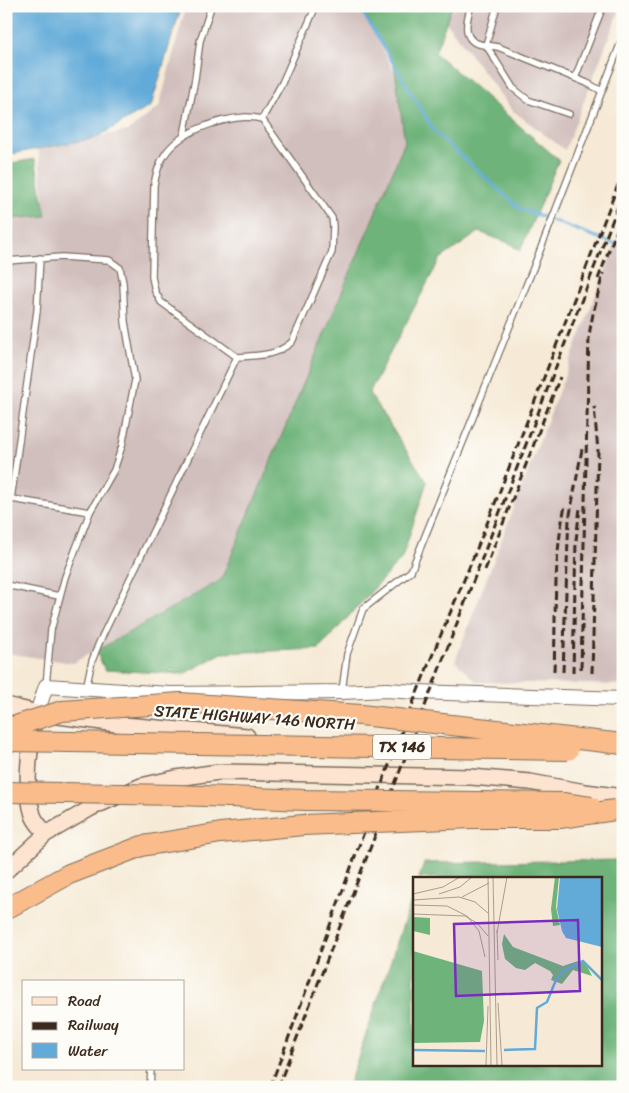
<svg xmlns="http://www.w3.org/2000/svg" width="629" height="1093" viewBox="0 0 629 1093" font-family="Sriracha,sans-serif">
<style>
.industrial{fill:#d1bfbd}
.forest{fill:#6eb47a;stroke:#546f4c}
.water{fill:#62abd9;stroke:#4e6a7c}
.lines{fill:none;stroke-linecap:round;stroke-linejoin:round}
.stream{stroke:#62abd9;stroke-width:3}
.service-casing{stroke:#7c6d5e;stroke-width:8}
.tertiary-casing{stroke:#7c6d5e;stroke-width:16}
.secondary-casing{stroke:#7c6d5e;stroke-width:18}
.service{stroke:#fff;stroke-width:5.5}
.tertiary{stroke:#fff;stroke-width:14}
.secondary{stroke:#fde4d0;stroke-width:15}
.rail{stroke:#3b2a1e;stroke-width:3;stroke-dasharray:8 4;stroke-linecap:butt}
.motorway-bridge-casing{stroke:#7c6d5e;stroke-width:22;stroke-linecap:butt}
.motorway-bridge{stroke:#f9bc8a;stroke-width:20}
.labels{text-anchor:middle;stroke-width:4.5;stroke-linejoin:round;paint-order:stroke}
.shield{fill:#fdfcf7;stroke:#75695f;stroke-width:1}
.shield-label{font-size:15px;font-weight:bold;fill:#3b2a1e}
.street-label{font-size:16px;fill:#3b2a1e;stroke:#fdfcf7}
.inset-river{fill:none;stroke:#62abd9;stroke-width:2.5}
.inset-road{fill:none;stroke:#ab9d8c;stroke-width:1}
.view{fill:#7b2cbf;fill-opacity:0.15;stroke:#7b2cbf;stroke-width:2.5}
.inset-edge{fill:none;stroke:#3b2a1e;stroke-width:2.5}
</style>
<rect width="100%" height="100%" fill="#fdfcf7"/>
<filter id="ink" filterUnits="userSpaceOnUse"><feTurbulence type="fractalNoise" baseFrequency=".02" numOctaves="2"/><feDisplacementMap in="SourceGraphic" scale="10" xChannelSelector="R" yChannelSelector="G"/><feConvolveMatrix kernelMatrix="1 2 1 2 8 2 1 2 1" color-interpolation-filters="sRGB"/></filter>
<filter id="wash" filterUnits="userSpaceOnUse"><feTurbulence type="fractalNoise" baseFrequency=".0096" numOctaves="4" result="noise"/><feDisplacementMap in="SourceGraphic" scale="20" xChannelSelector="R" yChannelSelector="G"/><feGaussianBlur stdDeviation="1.12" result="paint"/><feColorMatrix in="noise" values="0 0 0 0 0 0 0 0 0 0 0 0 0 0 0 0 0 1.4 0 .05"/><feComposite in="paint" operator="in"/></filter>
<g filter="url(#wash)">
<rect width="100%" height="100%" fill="#f6ead6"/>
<path class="industrial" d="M186 6H360L394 72 405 142 221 580 73 663 6 653V219L46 216 38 147 128 131 159 107Z
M452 6H621L565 150 512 110 446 22Z
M623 224V685L477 682 455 661Z"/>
<path class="forest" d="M360 6H452L435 53 559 160 520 251 509 243 479 232 440 259 369 393 427 482 402 558 319 649 222 653 184 674 105 670 96 651 221 580 405 142 394 65 360 8Z
M35 159 46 216 6 219V164Z
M623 860V1087H348L414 892V1064H600V878H419L424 863Z"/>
<path class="water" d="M6 6H182L173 33 151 106 95 138 6 155Z"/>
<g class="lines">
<path class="stream" d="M360 6V8L434 131 519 208 623 247"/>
</g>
</g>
<g filter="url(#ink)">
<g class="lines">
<g class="service-casing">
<path id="service" d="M471 6C465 24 462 44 486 45L513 88 528 100 569 114
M497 6 486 45 498 47 587 83 602 91
M575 78 603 6
M262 119 282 83 316 6
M184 135 195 79 200 41 210 10 212 6
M6 261 62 257 109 260 120 268 123 283 125 322 135 380 122 446 114 470 90 512 65 577 51 630 46 686
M6 498 90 512
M11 499 37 311 40 258
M6 585 59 596
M86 688 92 661 99 643 237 357 161 302 155 291 152 277 154 185C156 174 158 165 164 156 179 131 219 119 246 117 251 117 257 118 262 119L332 218 333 226 332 252 292 342C274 357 258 355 237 357
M342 691 347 654 363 609 411 571 534 266 623 37
M150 1087 151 1069"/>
</g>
<g class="tertiary-casing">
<path id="tertiary" d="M37 713 46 686 170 694 342 692 386 690 417 692 623 699"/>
</g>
<g class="secondary-casing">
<path id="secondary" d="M6 705 37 713 124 725 247 736
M33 733C28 759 25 789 33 815 35 822 42 828 46 834
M6 871 46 834 91 808 141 786 176 778 219 772 471 777 530 782 585 792 623 797"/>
</g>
<use href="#service" class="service"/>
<use href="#tertiary" class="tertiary"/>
<use href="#secondary" class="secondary"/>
<path class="rail" d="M598 279 623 214
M485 570 560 377
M581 669 589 335 593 314 603 273
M554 671C556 616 553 560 565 506
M563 672 568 539 569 520 582 449
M573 673 576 540 580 508
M592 673 598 451 594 406
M270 1087C319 959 363 830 413 703 437 642 464 582 488 521 534 405 578 288 623 172
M278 1087 623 193"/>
<g class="motorway-bridge-casing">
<path id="motorway-bridge" d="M6 729 62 711 180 703 361 715 623 744
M6 741 568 750
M6 792 178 795 306 800 563 803 591 807
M6 909 69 874 142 846 221 833 303 825 473 818H560L615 810"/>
</g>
<use href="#motorway-bridge" class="motorway-bridge"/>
</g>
</g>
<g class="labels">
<rect class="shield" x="373" y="734.5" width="58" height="25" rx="4"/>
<g class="shield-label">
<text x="402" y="752">TX 146</text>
</g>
<g class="street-label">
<text transform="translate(255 717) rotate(4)" y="6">STATE HIGHWAY 146 NORTH</text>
</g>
</g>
<g transform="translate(413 877)">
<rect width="189" height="189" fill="#f6ead6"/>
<path d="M142 0H146L143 30 147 48 140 49 138 32ZM0 40 17 41V58L0 54ZM91 57 100 70 150 89 165 84 172 85 179 99 160 93 149 107 138 103 140 98 137 94 122 86 112 93 103 91 92 82 89 67ZM0 74 69 94 71 144 67 165 0 166Z" fill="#6eb47a"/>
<path d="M147 0H189V70L153 61 149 54 144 32Z" fill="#62abd9"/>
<path class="inset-river" d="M0 173 72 174M91 173 122 172 124 131 134 125 143 103 151 93 170 84 189 103"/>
<path class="inset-road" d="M75 0 78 188M80 0 84 188M0 17 30 10 47 0M26 17 47 10 59 0M49 20 76 6M0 23 46 20 62 25 75 36M0 28 34 29 54 39 66 54 72 80M0 37 52 39 64 46 75 59M84 53 85 83M84 56 94 0M85 126 89 188M73 188 75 129"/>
<path class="view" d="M165 43 167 114 43 119 41 47Z"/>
<rect width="189" height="189" class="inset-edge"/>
</g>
<rect width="629" height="1093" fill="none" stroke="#fdfcf7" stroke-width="25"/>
<rect x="22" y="980" width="162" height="90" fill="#fdfcf7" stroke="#afa8a0"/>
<rect x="32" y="997" width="25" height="8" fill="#fde4d0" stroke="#afa8a0"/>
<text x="68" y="1006" font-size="15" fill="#3b2a1e">Road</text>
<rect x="32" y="1022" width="25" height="8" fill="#3b2a1e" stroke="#afa8a0"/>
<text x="68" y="1030" font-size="15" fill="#3b2a1e">Railway</text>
<rect x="32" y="1043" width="25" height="15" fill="#62abd9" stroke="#afa8a0"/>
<text x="68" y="1056" font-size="15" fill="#3b2a1e">Water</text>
</svg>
